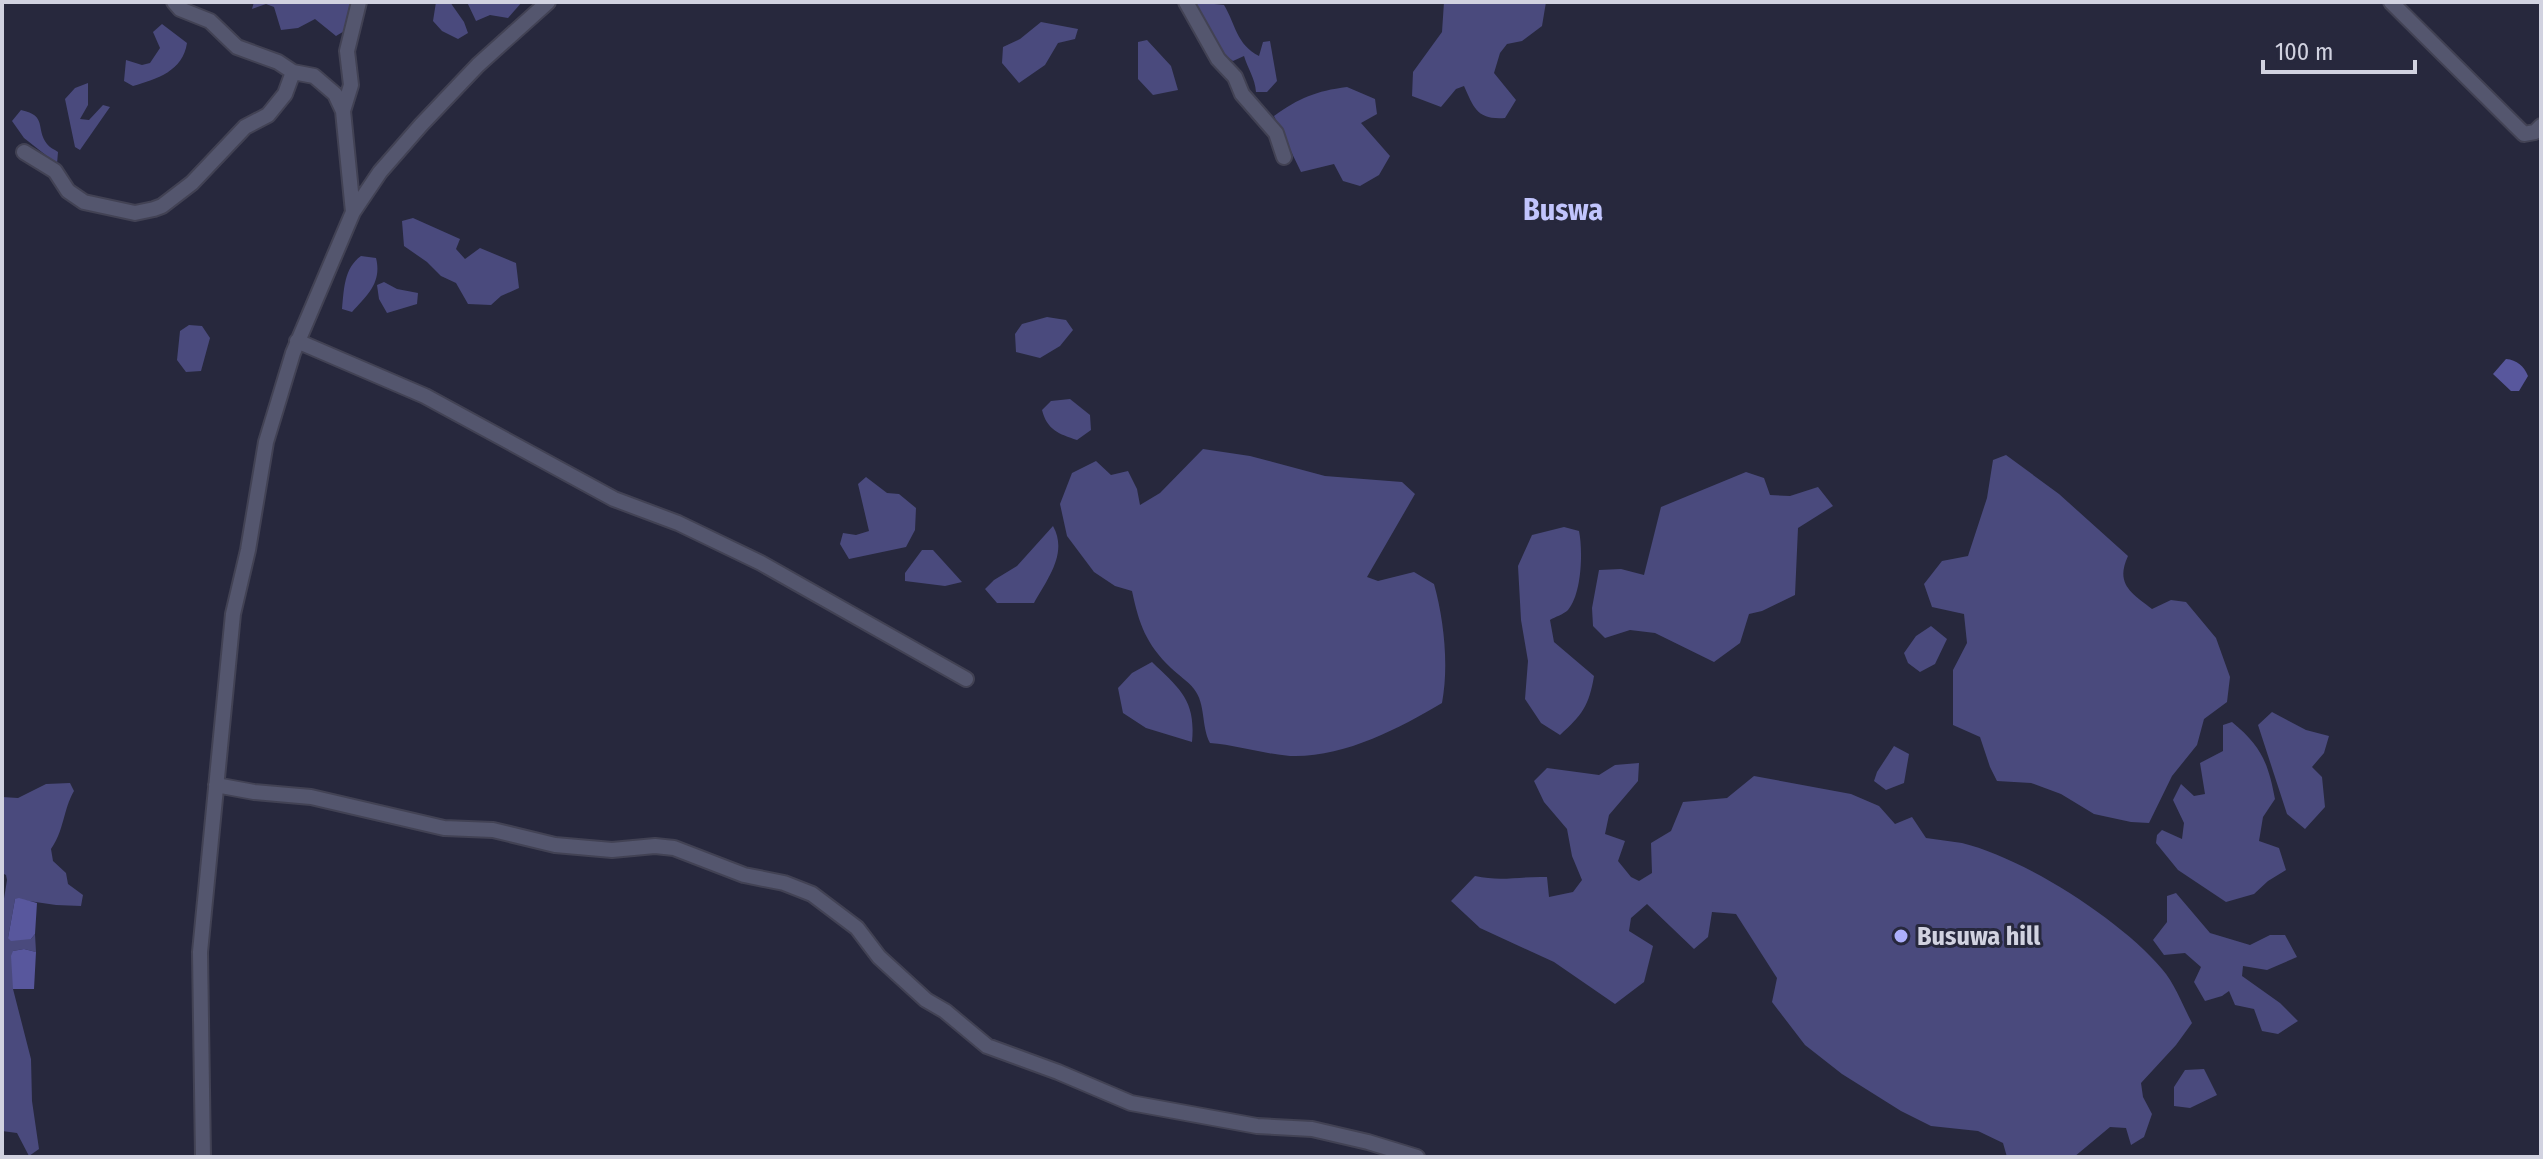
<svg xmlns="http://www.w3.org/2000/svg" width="2543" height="1159" viewBox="0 0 2543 1159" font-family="'Fira Sans Condensed',sans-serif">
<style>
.green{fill:#4a4a7d}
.water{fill:#58579d}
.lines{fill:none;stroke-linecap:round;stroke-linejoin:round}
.minor-casing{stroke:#424254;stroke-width:18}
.minor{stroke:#54566e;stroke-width:14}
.poi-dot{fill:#adaffb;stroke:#27283d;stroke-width:3}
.labels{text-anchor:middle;stroke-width:6;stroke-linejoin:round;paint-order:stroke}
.poi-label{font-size:26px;font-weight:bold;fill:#d1d2e0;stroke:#27283d;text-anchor:start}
.quarter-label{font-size:30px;font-weight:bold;fill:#c1c4fd;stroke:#27283d}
</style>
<rect width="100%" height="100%" fill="#27283d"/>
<path class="green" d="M254 2H353L346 30 336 36 315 19 298 28 281 30 274 7 266 4 252 9Z
M436 2H450L464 22 468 33 458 39 442 31 433 21Z
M467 2H522L508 18 490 15 476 21Z
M1195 2 1224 5C1236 25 1236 44 1259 56L1263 42 1270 41 1277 81 1267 92H1256C1255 78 1248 69 1244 56L1233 61 1222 53 1193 4Z
M1444 2H1546L1542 26 1522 41 1507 44 1500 53 1494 73 1516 100 1505 118C1477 120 1474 108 1464 86L1456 89 1441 107 1412 96 1413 72 1442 32Z
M1041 22 1078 29 1075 39 1058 43 1045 65 1019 83 1002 63 1003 47 1020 39Z
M162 24 187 43C183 71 157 79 133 86L124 81 126 60 142 65 150 63 160 48 153 32Z
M1147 40 1171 66 1178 90 1153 95 1138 79V42Z
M88 83V105L80 119 89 120 103 105 110 107 80 150 75 147 65 99 75 88Z
M1347 87 1375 99 1377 114 1361 123 1390 156 1379 175 1360 186 1343 181 1334 164 1301 172 1274 116C1299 98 1316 91 1347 87Z
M21 110C48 116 35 128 47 144 50 148 54 149 58 152L57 164 24 138 12 121Z
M413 218 460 239 456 249 465 259 480 248 516 263 519 288 501 296 491 305 468 304 456 283 441 276 427 262 404 246 402 221Z
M361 256 376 258C382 282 368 295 352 312L342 309C344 289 344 268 361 256Z
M384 282 397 289 418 293 417 304 387 313 379 299 377 285Z
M1047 317 1066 320 1073 330 1060 346 1040 358 1016 352 1015 334 1022 324Z
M189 325 202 326 210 338 201 371 186 372 177 360 180 331Z
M1070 399 1090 415 1091 430 1077 440C1059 434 1047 430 1042 410L1051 401Z
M1203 449 1250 456 1325 476 1402 482 1415 494 1367 577 1378 581 1414 572 1434 584C1444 620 1449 666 1442 703 1398 729 1343 758 1290 756 1264 754 1237 745 1210 743 1201 726 1206 704 1194 689 1188 681 1178 675 1171 668 1146 644 1139 624 1132 591L1115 586 1094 572 1067 536 1060 504 1072 473 1096 461 1111 475 1128 471 1137 489 1140 505 1160 493Z
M2006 455 2059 494 2128 556C2115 584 2131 593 2152 609L2171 600 2186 602 2216 638 2230 677 2227 702 2204 719 2197 745 2172 776 2149 823 2131 822 2094 814 2061 794 2031 783 1997 781 1990 767 1980 737 1953 725V670L1967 643 1964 614 1932 607 1924 584 1942 561 1968 556 1987 498 1993 460Z
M1746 472 1764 478 1770 495 1790 496 1818 487 1833 506 1798 528 1795 595 1762 611 1749 614 1740 643 1714 662 1655 633 1630 630 1605 638 1593 626 1592 608 1599 570 1621 569 1644 575 1661 507Z
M866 477 887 493 899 494 916 508 915 530 906 547 849 559 840 544 843 533 856 535 869 531 858 484Z
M1053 526C1068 553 1048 578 1034 603H997L985 589 994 580 1017 566Z
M1564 527 1579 531C1583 550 1582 594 1568 610 1564 614 1555 617 1550 620L1554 642 1594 676C1589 706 1582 715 1560 735L1541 723 1525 699 1528 661 1521 620 1518 566 1532 535Z
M922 550H933L962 582 945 586 905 581V573Z
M1931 626 1947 639 1935 664 1920 672 1908 663 1904 653 1916 636Z
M1152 662C1180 689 1196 700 1192 742L1146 728 1123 713 1118 688 1132 673Z
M2272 712 2306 730 2329 736 2324 753 2312 767 2322 777 2325 807 2305 829 2287 814 2258 725Z
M2232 722C2261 746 2268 762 2275 799L2263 817 2259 841 2279 848 2286 870 2268 881 2254 894 2226 902 2178 870 2156 843 2157 835 2162 830 2182 839 2184 823 2173 800 2181 784 2194 796 2205 794 2200 763 2223 751V725Z
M1894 746 1909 754 1904 783 1886 790 1874 781 1877 772Z
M1639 763 1638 781 1609 815 1605 834 1625 841 1618 861 1631 877 1639 881 1652 873 1651 843 1671 831 1683 802 1727 798 1754 776 1851 794 1879 806 1895 824 1912 817 1926 838C1938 840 1950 841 1962 843 2024 858 2121 920 2162 969 2175 984 2183 1006 2192 1023L2176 1045 2141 1083 2143 1097 2152 1114 2144 1137 2131 1145 2126 1128 2110 1127 2074 1157H2007L2003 1143 1978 1131 1931 1126 1901 1111 1842 1074 1805 1045 1772 1002 1777 978 1736 914 1712 912 1708 937 1694 949 1647 904 1631 918 1629 931 1653 946 1644 982 1615 1004 1554 962 1480 928 1451 901 1475 876C1502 882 1520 876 1547 877L1549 897 1573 892 1582 880 1572 856 1567 829 1544 802 1534 781 1547 768 1599 775 1615 765Z
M70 783 74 791C63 810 64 831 51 849L53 861 66 873 68 884 83 895 81 906 56 905 15 899 8 938 31 939 35 934 36 952 24 949 13 951V989L31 1059 32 1101 39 1149 29 1156 17 1133 2 1131V911L7 880 6 875 2 873V797L18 798 46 784Z
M2176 893 2210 933 2250 945 2270 935H2285L2297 957 2267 970 2243 966 2242 976 2280 1003 2298 1021 2278 1034 2262 1031 2254 1009 2235 1005 2229 991 2222 996 2205 1001 2194 982 2201 967 2185 953 2164 955 2153 940 2167 922V896Z
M2204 1069 2217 1095 2190 1108 2174 1106V1087L2185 1070Z"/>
<path class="water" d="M2506 359C2517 360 2524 366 2528 376L2519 391H2511L2493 374Z
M19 898 37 903 35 934 31 939 11 941 8 938 15 899Z
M24 949 36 952 34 989H13L11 956 13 951Z"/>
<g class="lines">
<g class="minor-casing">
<path id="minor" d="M174 2 180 9 210 21 237 47 278 62 293 72 314 76 335 94 343 111 353 212
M1186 2 1218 59 1235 77 1242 94 1276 133 1284 157
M2391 2 2524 134 2535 132 2541 126
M343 111 351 85 347 51 359 2
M24 152 55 171 68 191 84 202 135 213 154 209 162 206 192 183 245 127 268 115 285 94 293 72
M297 341 425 396 614 499 678 523 761 563 966 679
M216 785 254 792 311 797 444 828 493 830 555 845 612 850 655 846 674 848 744 875 784 883 812 894 857 928 879 957 926 1000 945 1011 987 1046 1058 1072 1131 1103 1257 1126 1312 1129 1368 1142 1417 1157
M203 1157 200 952 233 614 248 550 266 442 293 353 353 212 380 172 421 125 478 65 548 2"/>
</g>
<use href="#minor" class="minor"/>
</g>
<circle class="poi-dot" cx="1901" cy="936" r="8"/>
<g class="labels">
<g class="poi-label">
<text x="1917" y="945">Busuwa hill</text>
</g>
<g class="quarter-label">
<text x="1563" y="220">Buswa</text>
</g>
</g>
<rect width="2543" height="1159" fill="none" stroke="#d1d2e0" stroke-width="8"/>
<path d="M2263 60v12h152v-12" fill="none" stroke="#d1d2e0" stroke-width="4"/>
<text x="2275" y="60" font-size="24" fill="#d1d2e0" stroke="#27283d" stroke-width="6" paint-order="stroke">100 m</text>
</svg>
